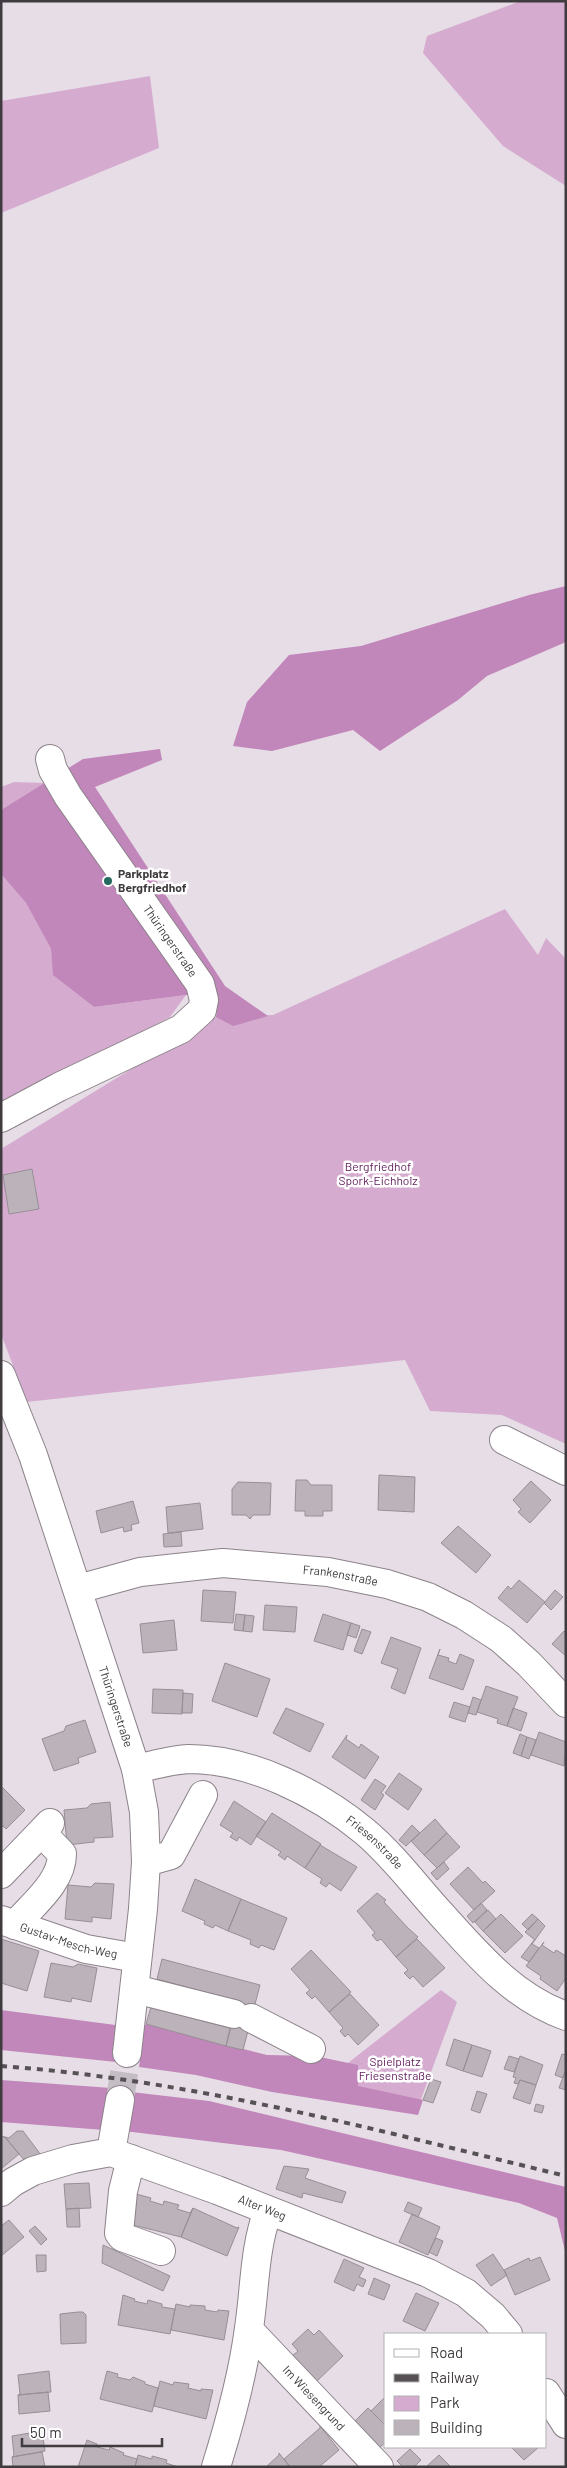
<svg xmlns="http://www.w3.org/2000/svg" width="567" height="2468" viewBox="0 0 567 2468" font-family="Barlow,sans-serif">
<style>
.green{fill:#d5abd0}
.forest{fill:#c186ba}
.building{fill:#bbb2ba;stroke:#988f96}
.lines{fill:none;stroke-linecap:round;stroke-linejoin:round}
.minor-tunnel{stroke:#c5bdc4;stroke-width:28;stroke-dasharray:28 14;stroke-linecap:butt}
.minor-casing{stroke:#8c838a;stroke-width:30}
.minor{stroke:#fff;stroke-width:28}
.rail{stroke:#565155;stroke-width:4;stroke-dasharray:6 6;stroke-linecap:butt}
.poi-dot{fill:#246a5f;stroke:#fff;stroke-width:2}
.labels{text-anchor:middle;stroke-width:5;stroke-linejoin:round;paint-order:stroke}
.poi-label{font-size:12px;font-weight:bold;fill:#3f3b3e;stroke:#fff;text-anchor:start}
.street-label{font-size:12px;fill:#3f3b3e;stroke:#fff}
.park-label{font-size:12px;fill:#601b5c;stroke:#fff}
</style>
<rect width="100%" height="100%" fill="#e7dde6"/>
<path class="green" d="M521 1H566V186L503 146 423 53 427 36Z
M150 76 159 148 1 213V101Z
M14 782 45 783 1 810V787Z
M1 874 26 903 51 949 54 975 94 1007 186 995 170 1017 1 1106Z
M505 909 538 955 546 938 566 959V1444L502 1415 430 1411 405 1360 27 1402 1 1334V1149L216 1017 273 1015Z
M441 1990 457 2002 417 2110 320 2085Z"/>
<path class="forest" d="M566 586V642L487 676 458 700 380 751 353 730 272 751 233 746 247 702 289 655 361 646 529 595Z
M160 749 162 760 95 787 225 986 268 1016 233 1026 216 1017 218 995H186L94 1007 53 975 51 949 26 903 1 874V810L83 759Z
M1 2010 123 2026 116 2062 1 2050Z
M146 2024 267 2055 315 2056 358 2065V2086L423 2100 418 2115 272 2092 196 2075 139 2067 144 2027Z
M1 2080 111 2088 104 2130 1 2122Z
M131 2092 209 2101 566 2187V2255L557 2218 519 2203 281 2150 124 2131Z"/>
<path class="building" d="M32 1169 39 1209 9 1214 3 1175Z
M379 1475 415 1477 414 1512 378 1510Z
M296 1480H307L311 1485H332V1511H323V1516H305V1511H295Z
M531 1481 551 1500 530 1523 518 1512 521 1509 513 1500Z
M238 1482 271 1483 270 1515H253L250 1519 246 1515H232V1489Z
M133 1501 139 1523 131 1525 132 1530 124 1532 123 1527 101 1533 96 1511Z
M200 1503 203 1529 168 1533 166 1507Z
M458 1526 491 1555 476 1573 441 1543Z
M181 1532 182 1546 164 1547 163 1534Z
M519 1580 545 1602 527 1623 498 1598 508 1586 511 1589Z
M203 1590 236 1592 233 1623 201 1621Z
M555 1590 563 1597 551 1610 544 1603Z
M265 1605 297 1607 295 1632 263 1630Z
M236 1614 245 1615 243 1631 234 1630Z
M323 1614 351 1623 343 1650 314 1641Z
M245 1615 254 1616 252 1632 243 1631Z
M174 1620 177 1650 143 1653 140 1624Z
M351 1623 360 1626 356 1638 347 1635Z
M362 1629 371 1632 362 1654 354 1651Z
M564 1631 566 1633V1656L552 1644Z
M391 1637 421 1648 405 1694 391 1688 398 1669 381 1663Z
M440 1649 438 1655 449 1658 448 1661 456 1664 460 1654 474 1660 463 1690 429 1678Z
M225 1663 270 1679 257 1717 212 1701Z
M486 1686 518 1697 507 1726 497 1723 498 1719 477 1712Z
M153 1689 183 1690 182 1714 152 1713Z
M183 1693 193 1694 192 1713H182Z
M473 1697 481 1700 476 1715 468 1713Z
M454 1702 470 1707 465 1722 449 1717Z
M286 1708 324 1724 310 1752 273 1733Z
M513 1708 527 1713 521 1731 507 1726Z
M85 1720 96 1752 78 1758 79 1763 54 1771 42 1739 64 1731 66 1726Z
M539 1732 566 1742 564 1766 531 1755Z
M520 1734 527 1737 521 1756 513 1753Z
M347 1735 346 1739 359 1748 361 1744 379 1757 365 1779 332 1757Z
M527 1737 536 1740 529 1759 521 1756Z
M399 1773 422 1789 408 1810 385 1793Z
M375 1779 386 1786 381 1793 384 1795 375 1810 361 1800Z
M1 1786 25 1810 6 1829 3 1826 1 1828Z
M234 1801 266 1822 251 1845 239 1837 237 1841 230 1837 233 1833 220 1825Z
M110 1802 113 1837 94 1838V1842L67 1845 64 1810 87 1808 91 1804Z
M272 1813 321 1844 305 1868 287 1856 285 1860 278 1855 281 1852 256 1836Z
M435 1819 447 1833 424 1855 411 1841Z
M412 1825 420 1833 406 1846 399 1840Z
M447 1833 460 1847 437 1868 424 1855Z
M320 1845 357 1867 341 1891 329 1883 326 1887 320 1883 322 1879 305 1868Z
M444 1862 449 1869 437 1880 431 1873Z
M468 1867 483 1883 485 1881 495 1891 474 1910 450 1884Z
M195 1879 241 1899 228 1931 215 1925 213 1928 204 1924 205 1921 182 1911Z
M95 1883 114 1884 111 1919 92 1917V1922L65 1919 68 1885 91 1887Z
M377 1893 386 1900 384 1902 408 1928 418 1937 396 1957 381 1939 377 1941 372 1935 375 1933 357 1911Z
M241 1899 287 1918 274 1950 261 1945 259 1948 250 1944 251 1940 228 1931Z
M481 1903 487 1910 473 1923 467 1916Z
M488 1910 496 1919 483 1931 475 1922Z
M501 1914 523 1936 505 1953 483 1931Z
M532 1914 538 1919 528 1930 522 1924Z
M538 1919 545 1926 535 1940 525 1932Z
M1 1939 39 1951 27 1991 1 1983Z
M417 1939 445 1968 423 1987 413 1976 410 1979 404 1973 408 1970 396 1957Z
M535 1939V1940L532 1944 539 1948 529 1962 521 1957Z
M544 1942 542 1945 554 1953 556 1950 566 1956V1978L557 1991 540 1979 541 1976 526 1966Z
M311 1950 351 1992 329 2012 315 1996 312 1999 306 1993 310 1990 291 1969Z
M162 1959 260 1985 243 2050 226 2046 238 2001 157 1979Z
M51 1963 73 1967 78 1964 97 1968 91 2002 72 1998 71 2002 44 1997Z
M350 1994 379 2025 358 2045 348 2034 345 2037 340 2031 343 2028 329 2012Z
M151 2007 230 2028 226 2046 146 2024Z
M454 2039 472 2045 463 2071 446 2065Z
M472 2045 491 2051 482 2077 463 2071Z
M562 2054 566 2055V2069L563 2078 555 2075Z
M509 2056 519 2059 514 2072 504 2069Z
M520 2056 543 2065 536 2085 520 2080 518 2084 514 2083 516 2078 513 2077Z
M566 2069V2090L559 2088Z
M431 2079 441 2082 433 2103 423 2100Z
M520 2080 536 2085 530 2104 513 2098Z
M477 2091 487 2094 480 2113 471 2110Z
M536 2104 544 2106 542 2113 534 2111Z
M17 2131H23L41 2155 25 2161 5 2137 9 2138Z
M1 2136 5 2137 19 2154 1 2169Z
M284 2166 309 2169 305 2178 346 2192 342 2203 303 2193 302 2198 276 2189Z
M89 2183 91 2208 66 2209 64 2184Z
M136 2194 151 2198 150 2201 163 2205 164 2201 179 2205 177 2209 190 2213 193 2208 181 2237 129 2224Z
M408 2202 422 2208 418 2217 404 2211Z
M79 2208 80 2227H67L66 2209Z
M193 2208 237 2228 239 2227 227 2256 181 2237Z
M412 2214 440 2227 428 2255 399 2242Z
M9 2220 24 2237 1 2256V2226Z
M35 2226 47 2239 41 2245 29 2231Z
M436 2238 443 2241 437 2256 429 2252Z
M103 2245 170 2276 163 2291 102 2263Z
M493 2254 507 2275 491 2286 476 2265Z
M36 2255H46V2271L37 2272Z
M540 2257 550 2280 515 2295 504 2270 529 2258 530 2261Z
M344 2259 364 2268 359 2277 366 2280 363 2287 357 2284 354 2291 334 2282Z
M374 2278 390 2285 384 2300 368 2294Z
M416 2293 439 2303 425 2331 403 2321Z
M123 2295 135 2299 134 2301 147 2304 148 2300 162 2304V2307L175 2309 170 2334 118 2325Z
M176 2304 190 2307V2305L205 2306V2310L217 2312 218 2310 229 2311 224 2340 171 2330Z
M78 2312H83L86 2315V2343L61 2344 60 2314Z
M308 2329 314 2335 319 2330 343 2356 317 2381 292 2356 298 2351 292 2344Z
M49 2371 51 2392 18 2395 20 2394 18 2375Z
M107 2371 118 2374 117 2377 130 2380 133 2377 145 2382V2384L158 2388 152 2412 100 2399Z
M160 2381 173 2385 174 2382 189 2384 188 2388 201 2391V2389L213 2390 206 2419 154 2406Z
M48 2392 50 2411 19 2414 18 2395Z
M384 2398 386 2400V2426L371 2411Z
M368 2408 386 2426V2442L380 2447 355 2421Z
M320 2426 339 2450 319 2467H290L284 2459 320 2428Z
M42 2431 45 2451 12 2457 14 2455 12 2436Z
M87 2440 97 2444V2447L109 2450 110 2447 124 2453 123 2455 137 2459 135 2467H78Z
M511 2447H539L524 2460Z
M410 2449 421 2460 414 2467H403L397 2461Z
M42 2452 45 2467H13L12 2457Z
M279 2453 290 2467H266L279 2455Z
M138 2455 152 2459V2456L167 2460 166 2463 178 2467H135Z
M439 2455 451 2467H426Z"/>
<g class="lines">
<path class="minor-tunnel" d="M120 2100 127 2053"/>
<g class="minor-casing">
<g id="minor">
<path d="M1 1118 59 1087 181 1029 202 1010 204 1000 200 984 68 796 53 770 50 759"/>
<path id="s1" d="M1 1375 33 1455 136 1769 144 1812 146 1862 143 1909 127 2053"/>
<path d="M504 1440 566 1471"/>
<path id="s2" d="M78 1589 140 1572 223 1563 328 1572 387 1584 428 1597 464 1615 501 1639 529 1664 566 1703"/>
<path id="s3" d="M136 1769C153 1765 171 1760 189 1759 250 1759 318 1793 364 1831 392 1854 417 1888 441 1914 478 1955 513 1997 566 2016"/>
<path d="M146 1862 171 1855 203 1795"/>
<path d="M1 1874 50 1823"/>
<path id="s4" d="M1 1920 86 1949 137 1958"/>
<path d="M15 1925C33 1904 62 1882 62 1854L42 1833"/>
<path d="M135 1989 234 2014"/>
<path d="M251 2018 311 2049"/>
<path d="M111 2152 120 2100"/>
<path d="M131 2159 123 2191 119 2233 122 2237 161 2251"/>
<path id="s5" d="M1 2192 13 2182 33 2171 73 2159 111 2152 217 2190 428 2273 466 2293 493 2316 508 2334"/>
<path id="s6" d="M249 2330 379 2467"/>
<path d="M546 2393 566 2424"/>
<path d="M216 2467C230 2422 243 2375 249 2328 255 2289 254 2248 268 2211"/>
</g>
</g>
<use href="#minor" class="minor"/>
<path class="rail" d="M1 2066C193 2080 380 2131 566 2176"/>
</g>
<circle class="poi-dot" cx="108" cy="881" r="5"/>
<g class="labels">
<g class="poi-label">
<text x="118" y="878">Parkplatz<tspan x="118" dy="14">Bergfriedhof</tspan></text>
</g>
<g class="street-label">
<text transform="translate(170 941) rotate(55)" y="4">Thüringerstraße</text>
<text dy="4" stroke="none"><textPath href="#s2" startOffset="266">Frankenstraße</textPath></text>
<text dy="4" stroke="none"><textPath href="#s1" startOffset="351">Thüringerstraße</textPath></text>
<text dy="4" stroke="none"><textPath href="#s3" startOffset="262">Friesenstraße</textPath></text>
<text dy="4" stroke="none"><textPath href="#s4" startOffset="71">Gustav-Mesch-Weg</textPath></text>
<text dy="4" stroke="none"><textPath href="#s5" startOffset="280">Alter Weg</textPath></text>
<text dy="4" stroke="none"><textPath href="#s6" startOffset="94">Im Wiesengrund</textPath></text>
</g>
<g class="park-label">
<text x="378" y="1171">Bergfriedhof<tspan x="378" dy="14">Spork-Eichholz</tspan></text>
<text x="395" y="2066">Spielplatz<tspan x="395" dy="14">Friesenstraße</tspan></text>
</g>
</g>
<rect width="567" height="2468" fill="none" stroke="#3f3b3e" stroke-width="5"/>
<rect x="384" y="2333" width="162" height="115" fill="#ffffff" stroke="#b2b1b2"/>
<rect x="394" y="2349" width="25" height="8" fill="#ffffff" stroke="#b2b1b2"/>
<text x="430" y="2358" font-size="15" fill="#3f3b3e">Road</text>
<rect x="394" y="2374" width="25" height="8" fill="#565155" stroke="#b2b1b2"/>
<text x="430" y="2383" font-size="15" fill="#3f3b3e">Railway</text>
<rect x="394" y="2396" width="25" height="15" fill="#d5abd0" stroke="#b2b1b2"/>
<text x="430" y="2408" font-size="15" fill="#3f3b3e">Park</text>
<rect x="394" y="2420" width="25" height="15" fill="#bbb2ba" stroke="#b2b1b2"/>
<text x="430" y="2433" font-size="15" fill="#3f3b3e">Building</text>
<path d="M22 2438v8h140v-8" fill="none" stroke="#3f3b3e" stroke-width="2.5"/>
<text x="30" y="2438" font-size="15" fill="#3f3b3e" stroke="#ffffff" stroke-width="4" paint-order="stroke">50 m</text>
</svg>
